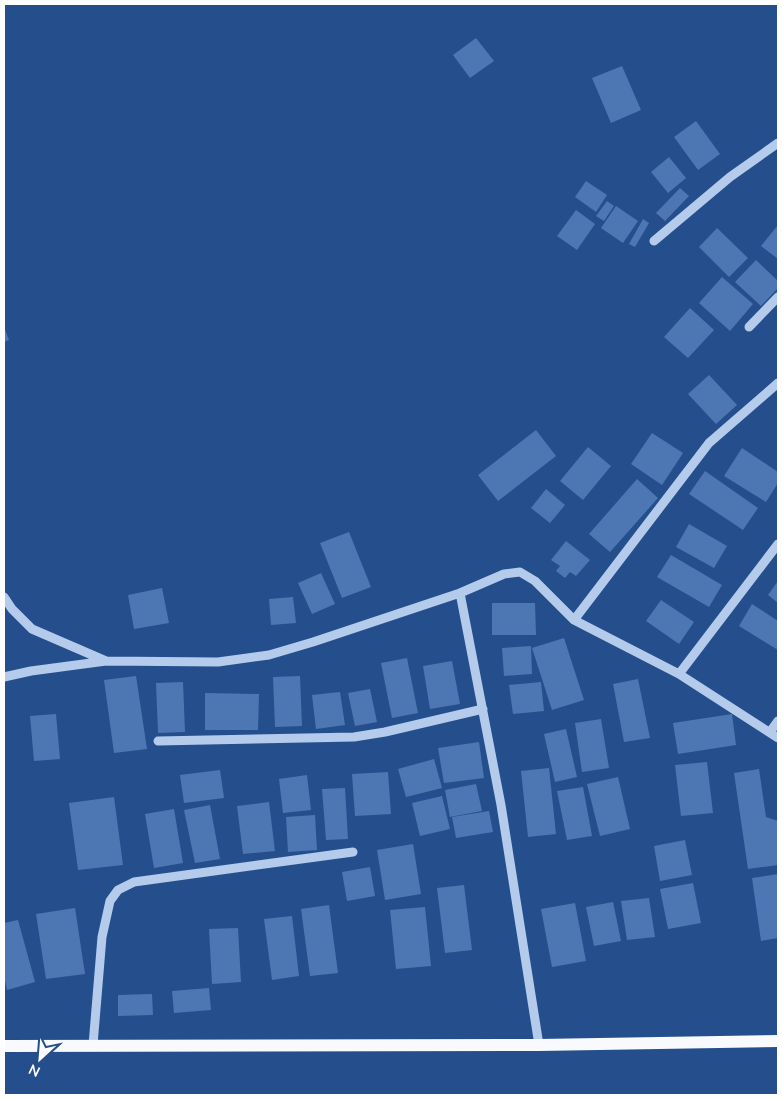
<svg xmlns="http://www.w3.org/2000/svg" width="782" height="1099" viewBox="0 0 782 1099" font-family="Mulish,sans-serif">
<style>
.building{fill:#4d77b3}
.lines{fill:none;stroke-linecap:round;stroke-linejoin:round}
.minor{stroke:#b4cbeb;stroke-width:9}
.major{stroke:#f8fafe;stroke-width:12}
</style>
<rect width="100%" height="100%" fill="#254e8d"/>
<path class="building" d="M476 38 494 61 470 78 453 55Z
M622 66 641 110 611 123 592 78Z
M696 121 720 154 698 170 674 137Z
M669 157 686 178 668 193 651 172Z
M586 181 607 195 596 212 575 197Z
M680 188 689 196 665 221 656 213Z
M607 201 614 206 604 221 596 216Z
M616 206 638 221 623 243 601 228Z
M576 210 595 224 577 250 557 236Z
M643 219 649 223 635 247 629 244Z
M778 225V259L761 246Z
M717 228 748 258 729 277 699 247Z
M756 260 778 281V288L761 306 735 282Z
M722 277 753 304 730 331 699 303Z
M690 308 714 330 688 358 664 337Z
M4 327 9 340 4 342Z
M709 375 737 405 716 424 688 394Z
M536 430 556 456 498 501 478 475Z
M652 433 683 453 662 485 631 464Z
M588 447 611 466 583 500 560 481Z
M742 448 778 472V483L766 502 724 476Z
M705 471 758 508 743 530 689 494Z
M637 479 658 498 610 552 589 534Z
M546 489 565 505 550 523 531 508Z
M689 524 727 546 714 568 676 547Z
M349 532 371 587 342 598 320 543Z
M566 541 590 560 576 576 570 572 565 578 556 571 560 566 551 560Z
M671 555 722 585 709 607 657 577Z
M321 573 335 604 312 614 298 583Z
M778 581V603L768 595Z
M162 588 169 623 134 629 128 595Z
M293 597 296 623 271 625 269 599Z
M661 600 694 622 679 644 646 621Z
M492 603H535L536 635H492Z
M752 604 778 621V650L739 626Z
M564 638 584 700 552 710 532 648Z
M531 646 532 674 504 676 502 648Z
M407 658 418 713 392 718 381 663Z
M452 661 460 704 430 709 423 666Z
M136 676 147 749 114 753 104 680Z
M300 676 302 726 275 727 273 677Z
M638 679 650 738 624 742 613 684Z
M183 682 185 732 158 733 156 683Z
M541 682 544 711 513 714 509 685Z
M370 689 377 722 355 726 348 693Z
M340 692 345 725 316 729 312 695Z
M205 693 259 694 258 730H205Z
M56 714 60 759 34 761 30 716Z
M732 714 736 745 678 754 673 723Z
M601 719 609 768 582 772 575 723Z
M566 729 577 777 555 782 544 734Z
M479 742 484 778 444 783 438 748Z
M434 759 442 788 406 797 398 769Z
M707 762 713 813 681 816 675 765Z
M549 768 556 834 528 837 521 771Z
M759 769 766 817 778 821V865L748 869 734 773Z
M220 770 224 798 184 803 180 775Z
M388 772 391 814 355 816 352 774Z
M307 775 311 810 283 813 279 779Z
M618 777 630 829 600 836 587 784Z
M476 784 482 811 450 817 445 790Z
M583 787 592 836 567 840 557 791Z
M345 788 348 839 326 840 322 789Z
M442 796 450 829 420 836 412 803Z
M114 797 123 865 78 870 69 803Z
M269 802 275 851 243 854 237 806Z
M210 805 220 859 195 863 184 810Z
M174 809 183 863 154 868 145 814Z
M489 811 493 832 456 838 452 817Z
M315 815 317 850 288 852 286 817Z
M685 840 692 875 660 881 654 846Z
M413 844 421 894 385 900 377 850Z
M370 867 375 896 347 901 342 872Z
M778 874V938L761 941 752 878Z
M693 883 701 923 668 929 660 889Z
M464 885 472 950 445 953 437 888Z
M649 898 655 937 627 940 621 901Z
M613 902 621 941 594 946 586 907Z
M575 903 586 961 552 967 541 909Z
M329 905 338 973 310 976 301 909Z
M425 907 431 966 396 969 390 910Z
M75 908 85 974 46 979 36 914Z
M292 916 299 976 272 980 264 919Z
M18 920 35 982 7 990 4 976V923Z
M238 928 241 982 212 984 209 929Z
M209 988 211 1010 174 1013 172 991Z
M152 994 153 1015 118 1016V995Z"/>
<g class="lines">
<path class="minor" d="M654 241 730 177 778 143
M749 327 778 297
M460 593 501 805 539 1045
M4 597 12 609 32 629 106 661
M574 620 709 443 778 383
M679 674 778 544
M4 677 31 671 106 661 218 662 269 655 313 642 460 593 504 574 520 572 535 581 574 620 679 674 778 738
M770 732 778 721
M158 741 354 737 385 732 483 709
M93 1045 102 937 110 901 118 890 134 882 353 852"/>
<path class="major" d="M4 1046 539 1045 778 1041"/>
</g>
<rect width="782" height="1099" fill="none" stroke="#ffffff" stroke-width="10"/>
<g transform="translate(40 1059) rotate(206)" stroke="#254e8d" stroke-width="4" paint-order="stroke">
<path d="M0-4L9 19L0 12L-9 19Z" fill="#ffffff"/>
<text y="-8" font-size="14" font-weight="bold" text-anchor="middle" fill="#ffffff">N</text>
</g>
</svg>
